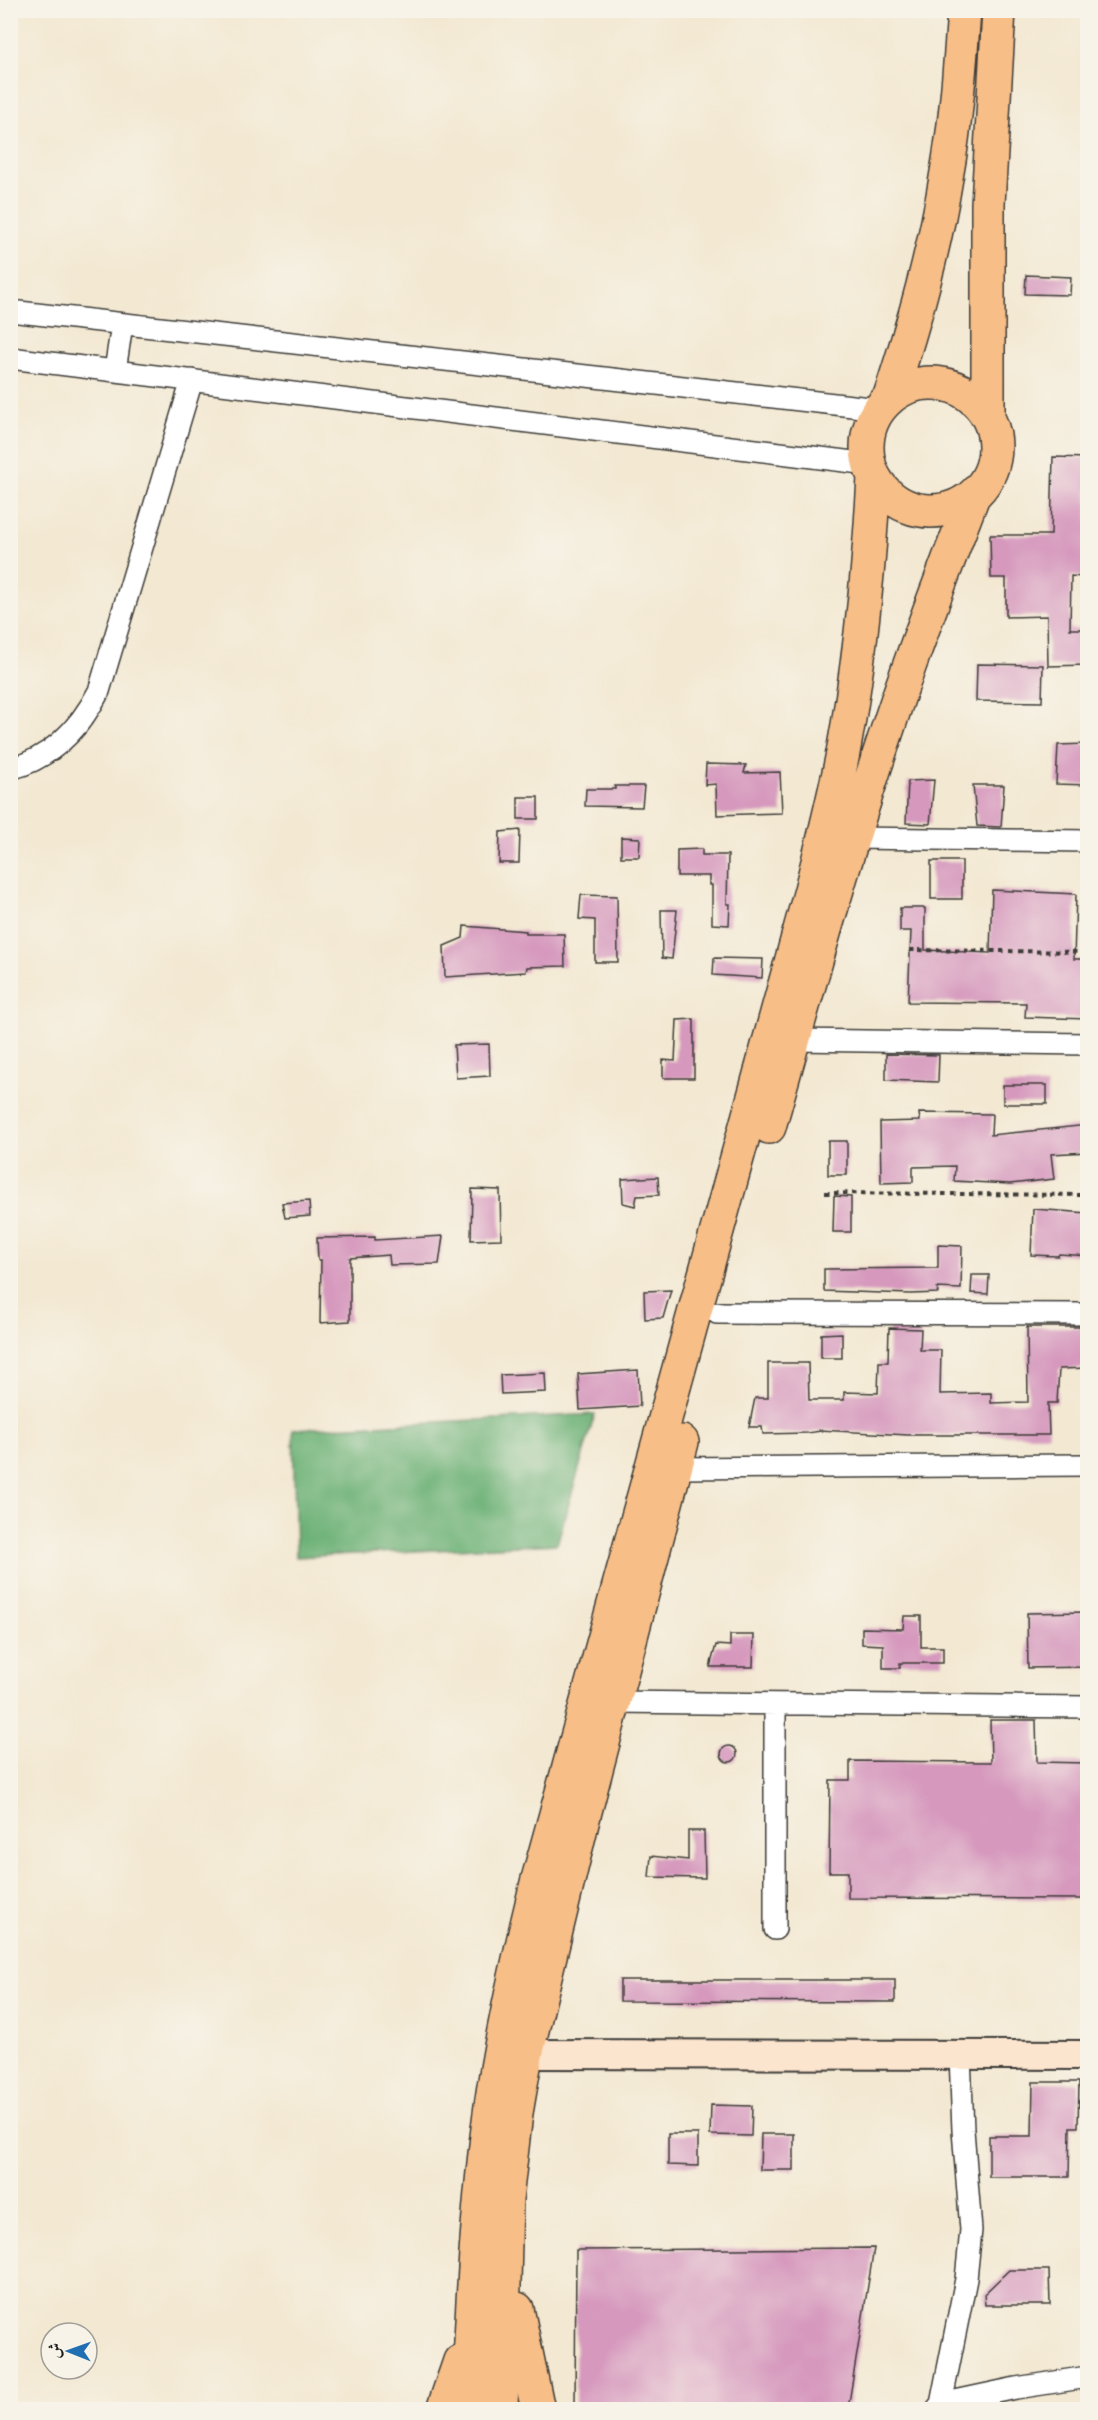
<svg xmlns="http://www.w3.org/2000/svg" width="1098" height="2420" viewBox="0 0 1098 2420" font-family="'Gentium Book Plus',Amiri,serif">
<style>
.forest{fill:#6cb176;stroke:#446649;stroke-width:1.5}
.building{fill:#d698bd}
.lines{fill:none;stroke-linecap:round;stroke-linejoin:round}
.street-casing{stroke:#3c3b37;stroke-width:24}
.secondary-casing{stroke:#3c3b37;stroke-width:32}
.highway-casing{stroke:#3c3b37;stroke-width:36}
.path{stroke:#3c3b37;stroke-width:4;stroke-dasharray:4.5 4.5;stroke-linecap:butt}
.street{stroke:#fff;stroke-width:21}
.secondary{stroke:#fce5cf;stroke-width:28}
.highway{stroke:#f7be87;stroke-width:33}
</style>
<rect width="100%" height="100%" fill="#f7f3e8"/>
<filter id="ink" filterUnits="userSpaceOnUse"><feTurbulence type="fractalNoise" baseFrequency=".0167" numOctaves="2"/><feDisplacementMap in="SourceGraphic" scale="12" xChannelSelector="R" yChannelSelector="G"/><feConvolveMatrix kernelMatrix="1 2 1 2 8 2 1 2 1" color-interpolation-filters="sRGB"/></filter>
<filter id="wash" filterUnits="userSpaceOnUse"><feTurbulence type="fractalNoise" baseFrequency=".008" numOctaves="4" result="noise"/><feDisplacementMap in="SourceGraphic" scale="24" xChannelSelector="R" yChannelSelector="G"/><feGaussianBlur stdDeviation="1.35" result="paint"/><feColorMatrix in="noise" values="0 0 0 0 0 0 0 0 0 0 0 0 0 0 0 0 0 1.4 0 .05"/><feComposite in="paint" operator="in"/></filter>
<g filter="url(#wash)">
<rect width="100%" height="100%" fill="#f3e8d2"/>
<path class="forest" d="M595 1414 557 1544 296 1557 293 1429Z"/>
<g id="blocks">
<path class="building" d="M1026 275 1071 277 1070 295 1025 294Z
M1053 457 1088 458V570H1084L1083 577 1071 576 1070 629H1088V665L1048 666 1047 616 1006 617V578H991L990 535H1051Z
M977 664 1043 665 1042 702 976 701Z
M1088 744V785L1056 784 1058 745Z
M706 764 746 765 744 773 780 772 782 813 717 815 716 784 705 785Z
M934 780 930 824 906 823 908 781Z
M973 785H1004L1001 827 977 826Z
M615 786H644L642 807 585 806 586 789H615Z
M518 797H538V819H518Z
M520 830 519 863H499L500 832Z
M621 837 640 838 639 857H621Z
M702 849V855H728L727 904H730L729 925 712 924V885H709V876H677V850Z
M931 861H962V899H931Z
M992 890 1076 894 1074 959H1088V1019L1025 1017 1026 1003 908 1002 911 931H900V908H925V950L990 953Z
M581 895 617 896 618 962H595V920L579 919Z
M661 910H677L672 959 662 958Z
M464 926 526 931V934H564L565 966 527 967 526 972 445 977 444 946 463 938Z
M714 958 763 959 762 978 713 975Z
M694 1019V1078H663V1060L675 1061 677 1020Z
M489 1044 490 1076 456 1078 454 1045Z
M886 1054 939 1055 938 1082 886 1080Z
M1003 1085H1047V1104H1003Z
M919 1113 992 1114 991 1135 1088 1125V1152L1051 1154 1054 1179 1010 1184 954 1181 955 1166 913 1167V1182L881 1183 880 1122 920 1121Z
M828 1141H847V1175H828Z
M658 1177 659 1195 637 1196 635 1206 623 1203 622 1179Z
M472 1189 500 1190 501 1239 471 1240Z
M834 1196 851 1197V1232H833Z
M309 1201 310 1216 285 1218 282 1203Z
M1033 1209 1088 1213V1256L1059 1254 1058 1256 1031 1255Z
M443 1236 439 1264 390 1265 389 1255 350 1258V1321L320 1323 321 1260H318L317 1238 375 1237V1240Z
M938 1245 962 1246 961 1289 937 1288 938 1293 911 1294 824 1291V1269L938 1268Z
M972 1275H989L988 1294 971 1293Z
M671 1290 663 1318 645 1319 644 1291Z
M1027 1327H1088V1368L1059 1369 1057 1403H1048L1049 1435H908L820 1430 821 1431 807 1433 763 1434 762 1427H749L755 1398H768V1363H808L809 1400H844V1392L878 1393 879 1362H888L889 1328 921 1329 920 1350H941L940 1394 991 1393V1403L1028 1402Z
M842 1333V1358H821V1334Z
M638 1370 640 1406 580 1410 578 1374Z
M545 1373 546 1392 501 1394 500 1375Z
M1088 1612V1667L1028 1668 1027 1613Z
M904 1616H921V1647H943V1663H900V1668H883V1645L862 1644V1628L903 1629Z
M730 1635H754L753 1667H710L716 1645 730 1646Z
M990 1720H1036L1037 1762 1088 1763V1899L848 1898V1872H829L830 1780H850V1761L991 1762Z
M721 1754a8 8 0 1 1 16 0a8 8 0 1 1-16 0Z
M688 1831H704L705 1878 649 1877 651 1856 688 1860Z
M620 1980H895V2002L620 2001Z
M1033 2082H1079L1078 2127H1070L1069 2177H989V2136H1032Z
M711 2105 752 2106 751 2136 710 2135Z
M668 2134H698V2166L668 2165Z
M761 2134H794V2170H760Z
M874 2248 848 2409H575L576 2250Z
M1009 2270H1049L1050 2305H985L984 2294Z"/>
</g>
</g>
<g filter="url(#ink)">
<use href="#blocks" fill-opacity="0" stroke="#3c3b37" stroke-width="1.5"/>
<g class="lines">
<g class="street-casing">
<path id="street" d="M10 311 879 409
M10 358 869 464
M115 371 122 324
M10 769C52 758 80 728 99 691L192 380
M853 838 1088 841
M794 1040 1088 1044
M717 1313 1088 1314
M675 1468 1088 1465
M614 1702 1088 1707
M775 1929V1705
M941 2404 1016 2388 1088 2377
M936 2410 941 2404 966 2279 971 2230 963 2130 960 2055"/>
</g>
<g class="secondary-casing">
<path id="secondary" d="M505 2054 1088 2055"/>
</g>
<g class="highway-casing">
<path id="highway" d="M867 447a64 64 0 1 1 128 0a64 64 0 1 1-128 0Z
M889 399C913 327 934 253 946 178 956 123 960 67 964 10
M988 417V204L999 10
M769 1127C807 991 845 855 890 722 915 646 944 571 973 496
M517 2309 538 2410
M443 2410 460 2361
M468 2410C472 2308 477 2206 491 2106 502 2030 519 1956 537 1883L811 890C822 845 834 799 843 753 860 662 869 570 874 477
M501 2410 506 2199 516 2113 526 2055 583 1819 682 1442"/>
</g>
<path class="path" d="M910 950 1088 952
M825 1193 1088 1195"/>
<use href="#street" class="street"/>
<use href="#secondary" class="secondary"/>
<use href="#highway" class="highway"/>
</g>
</g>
<rect width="1098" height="2420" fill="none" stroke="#f7f3e8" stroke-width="36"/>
<g transform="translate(69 2351) rotate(271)"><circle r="28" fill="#f7f3e8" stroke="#9f9d96" stroke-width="1.5"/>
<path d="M0-4.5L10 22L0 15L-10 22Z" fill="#1f6fb2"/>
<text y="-9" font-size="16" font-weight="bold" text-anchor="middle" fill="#1c1c1c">ش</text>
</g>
</svg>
